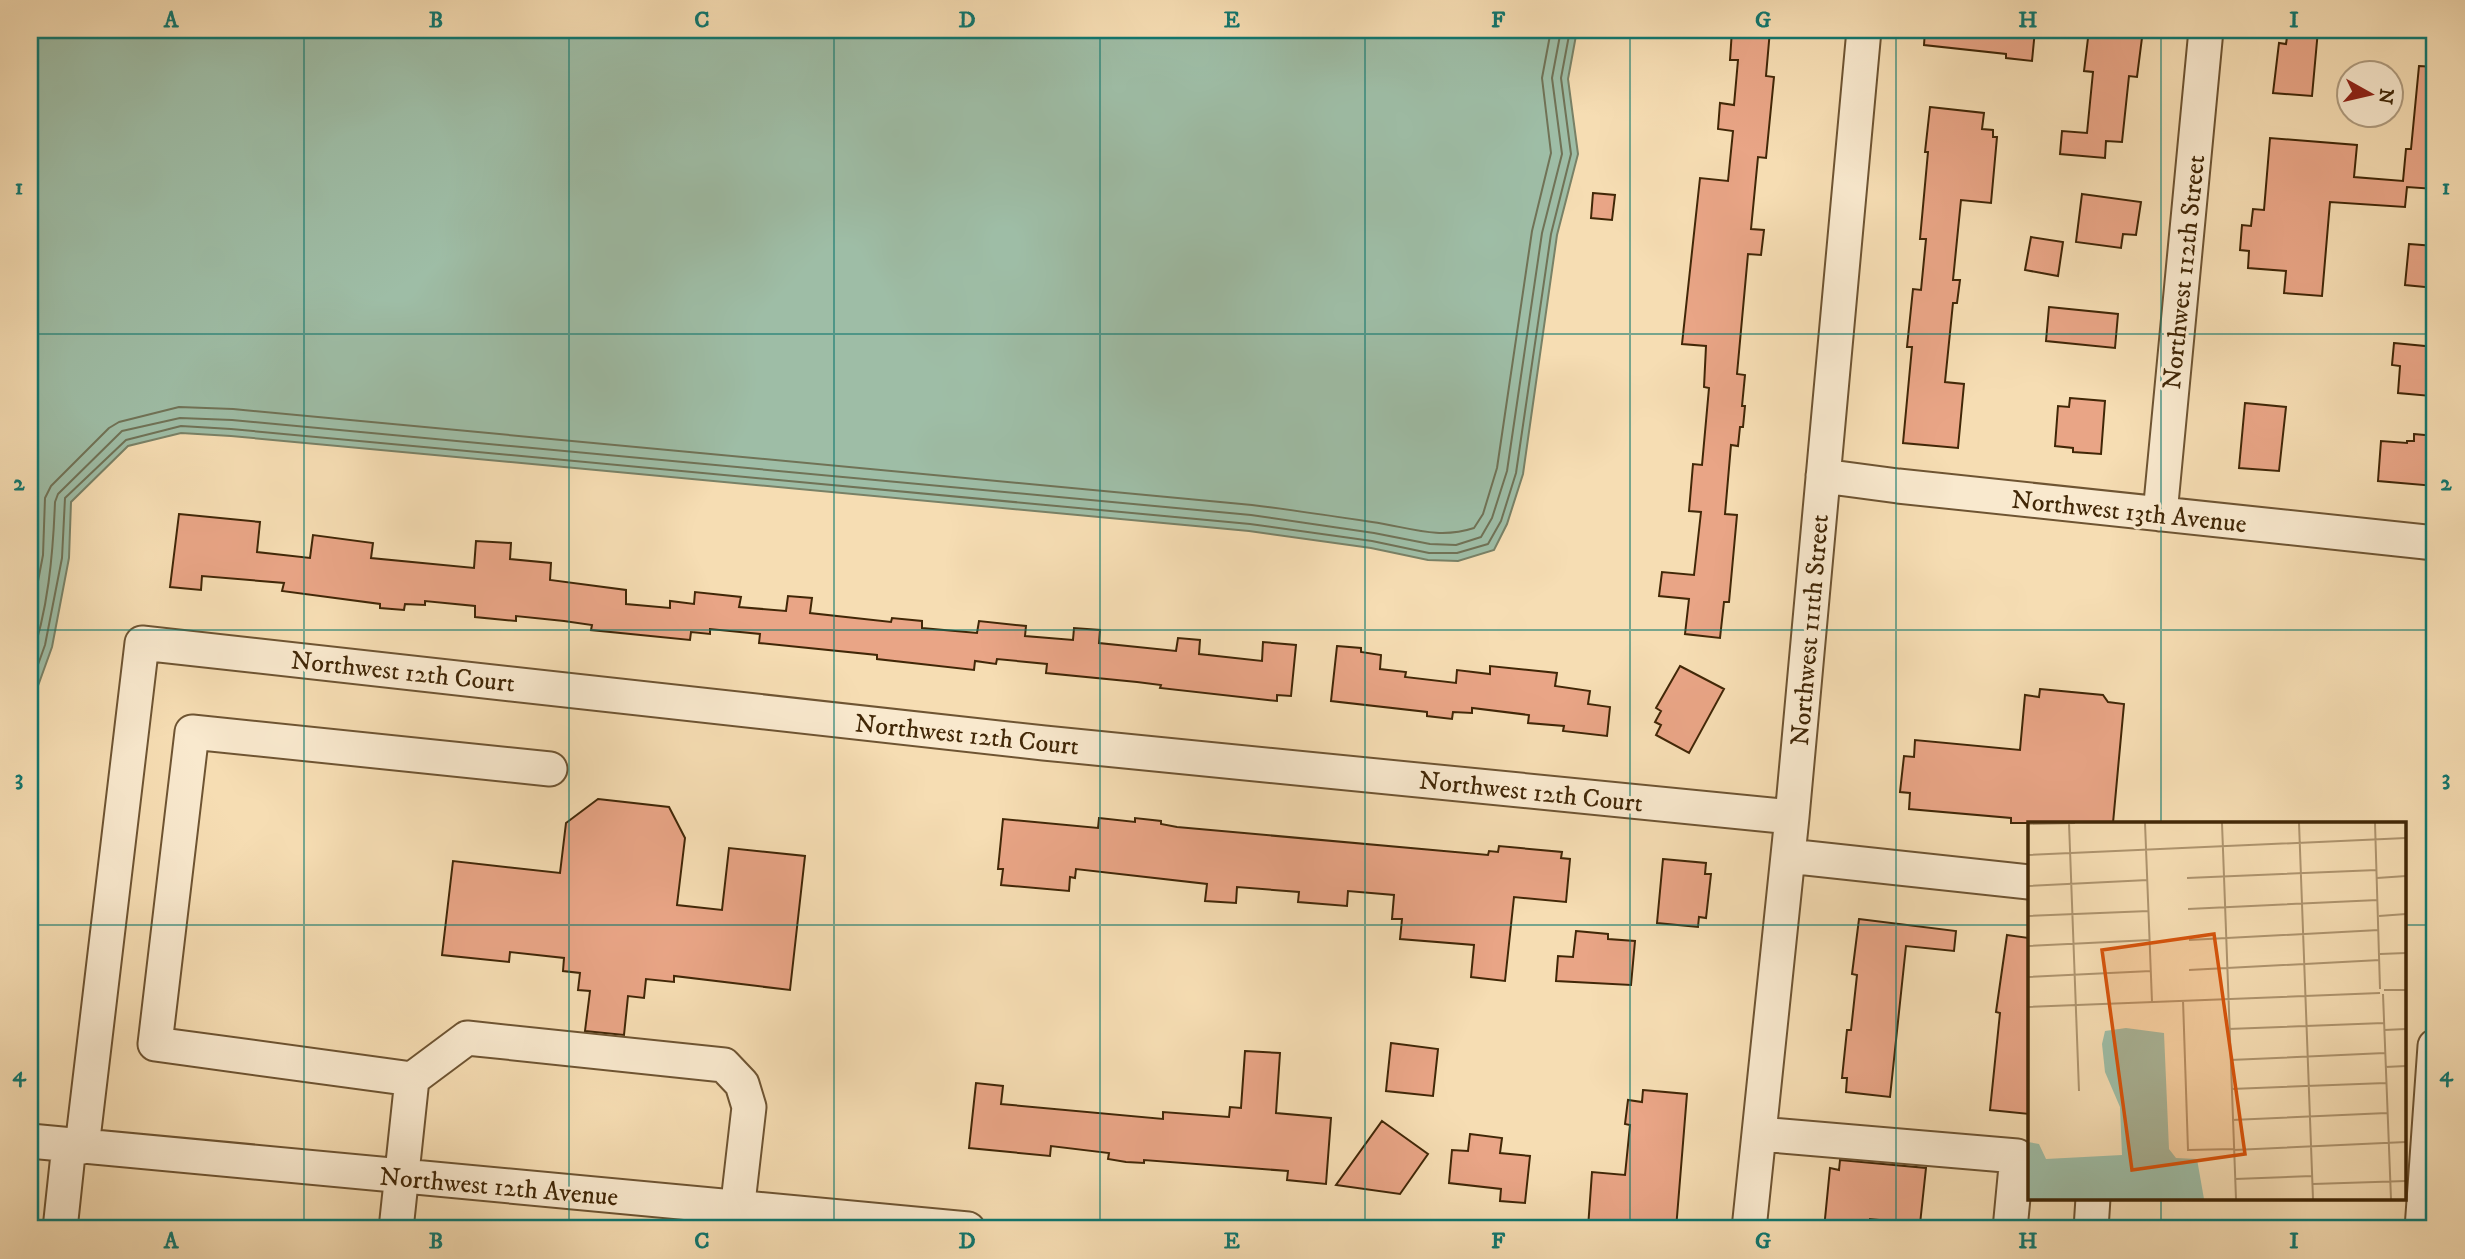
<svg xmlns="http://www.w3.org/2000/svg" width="2465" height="1259" viewBox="0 0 2465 1259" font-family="'IM FELL DW Pica',serif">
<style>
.water{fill:#9ebda6;stroke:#798166;stroke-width:2}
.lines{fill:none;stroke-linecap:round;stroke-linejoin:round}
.shore{stroke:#707256;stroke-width:2}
.building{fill:#e9a586;stroke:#412707;stroke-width:2}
.minor-casing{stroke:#6e5432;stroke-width:37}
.minor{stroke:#f9e9ce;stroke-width:33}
.grid{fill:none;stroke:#0f766e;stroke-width:2;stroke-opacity:0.55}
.labels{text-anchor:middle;stroke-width:6;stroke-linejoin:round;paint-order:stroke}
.street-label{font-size:26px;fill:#412707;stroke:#f9e9ce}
.inset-road{fill:none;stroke:#ae946e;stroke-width:2}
.view{fill:#d7540c;fill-opacity:0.15;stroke:#d7540c;stroke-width:3.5}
.inset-edge{fill:none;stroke:#412707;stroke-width:3.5}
.neatline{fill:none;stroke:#0f766e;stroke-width:2.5}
.grid-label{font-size:23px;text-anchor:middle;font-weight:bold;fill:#0f766e}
</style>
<rect width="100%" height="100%" fill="#f6ddb3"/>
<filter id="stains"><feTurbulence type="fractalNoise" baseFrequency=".00286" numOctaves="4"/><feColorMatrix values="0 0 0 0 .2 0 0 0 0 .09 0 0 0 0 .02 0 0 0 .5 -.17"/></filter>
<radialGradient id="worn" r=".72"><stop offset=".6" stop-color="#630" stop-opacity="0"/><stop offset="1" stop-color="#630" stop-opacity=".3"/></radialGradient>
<path class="water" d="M30 30H1577L1568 79 1578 154 1557 235 1523 474 1507 524 1494 550 1458 561 1428 560 1371 548 1249 531 231 436 181 433 128 446 71 502 69 558 52 647 30 708Z"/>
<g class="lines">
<path class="shore" d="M30 623 43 555 45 498 51 486 109 428 119 422 179 407 233 409 1252 505C1292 510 1332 516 1372 522 1409 527 1437 540 1474 528L1483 514 1497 468 1532 231 1551 153 1542 78 1551 30
M30 662C48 611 53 555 55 502L58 494 122 431 180 418 232 420 1251 515 1374 533 1430 544 1456 545 1481 537 1492 518 1507 471 1542 233 1562 154 1552 78 1561 30
M30 687 45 645 62 558 65 498 126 440 181 426 231 429 1250 524 1372 541 1429 553H1457L1488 544 1501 521 1516 473 1551 234 1571 154 1561 78 1570 30"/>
</g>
<path class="building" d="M1732 30H1770L1766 76 1774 77 1766 158 1758 157 1751 229 1764 230 1761 255 1748 254 1737 374 1745 375 1742 406H1745L1743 427H1740L1738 446 1731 445 1725 514 1737 515 1729 602H1724L1720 638 1685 634 1689 599 1659 596 1662 572 1694 575 1701 512 1689 511 1693 464 1702 465 1709 388 1704 387 1706 346 1682 344 1700 178 1728 181 1733 131 1718 129 1720 103 1734 105 1738 60H1730Z
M1925 30H2035L2032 61 2006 58V54L1924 45Z
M2089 30H2143L2137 77 2129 76 2122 142 2106 141 2105 158 2060 154 2062 131 2087 133 2093 72 2084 71Z
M2288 30H2318L2312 96 2273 93 2279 43 2286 44Z
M2419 66 2435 67V189L2407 187 2405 207 2330 202 2322 296 2284 293 2286 271 2248 268 2249 251 2240 250 2242 225 2251 226 2253 209 2264 210 2270 138 2357 145 2354 177 2403 181 2406 149H2411Z
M1930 107 1984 113 1982 129 1993 130V137H1997L1991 203 1961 200 1953 280H1960L1957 303H1953L1945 382 1964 384 1958 448 1903 443 1912 347H1907L1913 289 1921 290 1926 239H1920L1928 152H1925Z
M1593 193 1615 195 1612 220 1591 218Z
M2082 194 2141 202 2136 235 2123 234 2121 248 2076 242Z
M2031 237 2063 242 2058 276 2025 270Z
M2409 244 2435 246V288L2405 285Z
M2049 307 2118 314 2115 348 2046 341Z
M2394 343 2435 347 2431 396 2398 393 2400 366 2392 365Z
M2070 398 2105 401 2101 454 2073 452V448L2055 446 2058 406 2069 407Z
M2245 403 2286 407 2279 471 2239 468Z
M2414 434 2435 436V486L2378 481 2381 441 2407 443V441H2414Z
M179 514 260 522 257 552 310 558 313 535 373 543 371 558 474 568 476 541 511 543 510 559 551 563 550 580 626 590V604L670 608V601L694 604 695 592 741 597 739 607 786 611 788 596 812 598 810 613 891 622 892 618 922 621V628L977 633 979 621 1026 626 1025 636 1073 640 1074 628 1100 630 1099 643 1176 651 1178 638 1200 640 1199 654 1262 661 1263 642 1296 645 1291 696 1277 695V701L1160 688 1161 685 1137 682 1046 673 1047 664 997 659 996 664 975 661 974 670 877 659V655L759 643 760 634 710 629V634L691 632 690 640 591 630 592 625 564 621 516 616V621L475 617V606L425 601V605L405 604 404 610 380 608V604L282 591 284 583 202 576 201 590 170 587Z
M1337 646 1361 648V652L1381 655 1380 669 1406 672 1405 677 1456 683 1457 670 1490 674V666L1557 673 1555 686 1590 691 1588 704 1610 707 1607 736 1563 731 1564 726 1528 723 1529 715 1472 708V713L1453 712 1452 719 1427 716V712L1331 701Z
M1680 666 1724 689 1689 753 1656 735 1661 725 1655 722 1661 711 1656 708Z
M2040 689 2103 695 2108 702 2124 704 2113 823H2011V818L1909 809 1910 793 1900 792 1904 756 1914 757 1915 740 2020 750 2025 695 2039 697Z
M598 799 669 807 685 838 677 905 722 910 729 848 805 856 790 990 674 976V982L646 979 644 998 628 996 624 1035 585 1031 590 991 578 990 580 973 563 971 564 958 510 952 509 962 442 955 453 861 560 873 566 823Z
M1099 818 1135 822V818L1161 821V824L1177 827 1488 855 1489 851 1498 852 1499 846 1562 852 1561 858 1570 859 1566 902 1514 897 1505 981 1471 977 1474 945 1400 939 1402 919H1392L1394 895 1348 891 1347 906 1298 902 1299 892 1237 887 1236 903 1205 901 1207 884 1076 869 1075 878 1070 877 1069 891 1001 885 1003 869H998L1003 819 1098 828Z
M1663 859 1706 863 1705 874H1711L1706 918 1699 917 1698 927 1657 923Z
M1859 919 1956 931 1954 951 1906 946 1890 1097 1846 1092 1847 1078H1842L1847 1030H1851L1857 975 1852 974Z
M1576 931 1608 934V939L1635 941 1631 985 1556 981 1558 956 1573 957Z
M2007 935 2029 938V1114L1990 1110 2000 1013 1996 1012Z
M1391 1043 1438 1049 1433 1096 1386 1091Z
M1245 1051 1280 1053 1276 1113 1331 1118 1326 1184 1287 1180 1288 1171 1144 1160V1163L1126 1162 1108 1159 1109 1153 1051 1146 1050 1156 969 1148 976 1083 1003 1086 1001 1104 1163 1119V1112L1229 1117 1230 1107 1241 1108Z
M1643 1090 1687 1094 1676 1229 1588 1228 1592 1172 1625 1175 1630 1125 1625 1124 1628 1100 1642 1102Z
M1382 1121 1428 1154 1400 1194 1336 1185Z
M1470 1134 1502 1138 1500 1153 1530 1156 1525 1203 1500 1201 1501 1189 1449 1183 1452 1150 1468 1151Z
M1840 1160 1926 1168 1920 1224 1870 1219 1869 1229H1824L1830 1168 1839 1170Z"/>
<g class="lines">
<g class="minor-casing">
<path id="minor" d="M1823 476 1898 486 2435 543
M2160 514 2206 30
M1788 856 2029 882
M412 1079 467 1038 724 1065 742 1084 749 1107 735 1229
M1759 1134 2017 1156 2010 1229
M30 1141 968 1229
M82 1147 142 643 1044 743 1792 817
M60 1229 69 1145
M396 1229 412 1079 155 1044 192 732 550 769
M1749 1229 1792 817 1864 30
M2091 1229 2093 1198
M2422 1229 2435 1046"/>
</g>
<use href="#minor" class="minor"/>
</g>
<path class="grid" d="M304 30V1229M569 30V1229M834 30V1229M1100 30V1229M1365 30V1229M1630 30V1229M1896 30V1229M2161 30V823M30 334H2435M30 630H2435M30 925H2029M2404 925H2435M2161 1198V1229"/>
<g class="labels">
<g class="street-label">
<text transform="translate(2183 272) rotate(-84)" y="9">Northwest 112th Street</text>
<text transform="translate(2129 511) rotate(6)" y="9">Northwest 13th Avenue</text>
<text transform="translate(1809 630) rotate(-85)" y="9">Northwest 111th Street</text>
<text transform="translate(403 671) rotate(6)" y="9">Northwest 12th Court</text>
<text transform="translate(967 734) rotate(6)" y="9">Northwest 12th Court</text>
<text transform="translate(1531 791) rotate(6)" y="9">Northwest 12th Court</text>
<text transform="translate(499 1186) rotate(5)" y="9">Northwest 12th Avenue</text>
</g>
</g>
<g transform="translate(2028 822)">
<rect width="378" height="378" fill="#f6ddb3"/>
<path d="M98 206 136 211 141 327 148 336 169 337 176 377H0V320L11 322 18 337 94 333 92 285 77 250 74 222 77 209Z" fill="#9ebda6"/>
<path class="inset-road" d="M41 1 51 269M117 1 124 180M194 1 208 377M271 1 285 377M347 1 352 167M0 2 47 1M0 33 378 16M159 56 349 48M349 56 378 54M0 64 120 58M160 87 350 78M0 94 121 89M351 94 378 92M161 118 351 108M0 124 122 118M352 132 378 131M161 148 352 138M0 155 123 149M356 168H378M355 172 363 377M155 178 160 328 206 327M0 185 352 171M200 207 356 201M356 208 378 207M202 238 357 231M357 245 378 244M203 267 358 261M204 298 359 291M206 328 378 320M207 357 284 354M285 362 378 359"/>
<path class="view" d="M186 112 217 332 104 348 74 128Z"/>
<rect width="378" height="378" class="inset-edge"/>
</g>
<rect width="2465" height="1259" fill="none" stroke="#f6ddb3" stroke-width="77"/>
<g transform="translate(2370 94) rotate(98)"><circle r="33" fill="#f9e9ce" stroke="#af9b7e" stroke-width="2"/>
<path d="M0-5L12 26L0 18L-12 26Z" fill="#8f2418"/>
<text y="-10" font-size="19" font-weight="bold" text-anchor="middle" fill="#412707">N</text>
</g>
<rect x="38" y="38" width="2388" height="1182" class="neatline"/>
<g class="grid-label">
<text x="171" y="27">A</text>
<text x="436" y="27">B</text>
<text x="702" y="27">C</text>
<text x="967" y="27">D</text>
<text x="1232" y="27">E</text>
<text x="1498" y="27">F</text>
<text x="1763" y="27">G</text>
<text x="2028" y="27">H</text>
<text x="2294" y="27">I</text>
<text x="19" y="194">1</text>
<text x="2446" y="194">1</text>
<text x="19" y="490">2</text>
<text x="2446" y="490">2</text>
<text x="19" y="785">3</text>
<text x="2446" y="785">3</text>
<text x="19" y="1081">4</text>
<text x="2446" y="1081">4</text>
<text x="171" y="1248">A</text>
<text x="436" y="1248">B</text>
<text x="702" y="1248">C</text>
<text x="967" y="1248">D</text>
<text x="1232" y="1248">E</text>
<text x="1498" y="1248">F</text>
<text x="1763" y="1248">G</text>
<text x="2028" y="1248">H</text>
<text x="2294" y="1248">I</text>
</g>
<rect width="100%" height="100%" filter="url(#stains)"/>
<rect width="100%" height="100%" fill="url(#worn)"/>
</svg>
